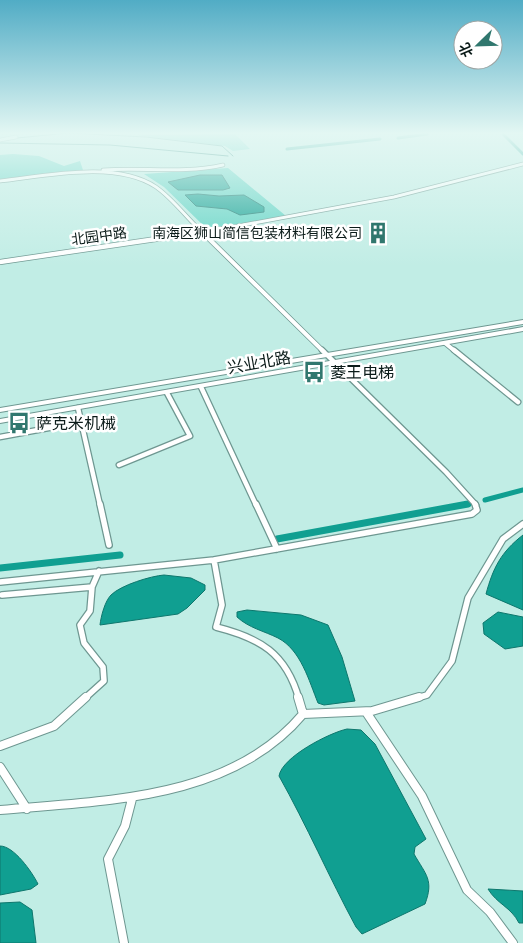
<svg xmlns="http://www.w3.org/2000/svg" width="523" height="943" viewBox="0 0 523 943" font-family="Barlow,'Noto Sans SC',sans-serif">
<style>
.green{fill:#60d3c4}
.water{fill:#109f91;stroke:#0e776d}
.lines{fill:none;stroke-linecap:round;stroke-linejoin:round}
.stream{stroke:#0e776d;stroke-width:1}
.canal-far2{stroke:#109f91;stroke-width:3}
.canal-far1{stroke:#109f91;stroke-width:5}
.canal{stroke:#109f91;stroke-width:7}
.minor-far4-casing{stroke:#6e9791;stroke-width:4.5}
.minor-far3-casing{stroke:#6e9791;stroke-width:5.5}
.minor-far2-casing{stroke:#6e9791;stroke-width:7}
.minor-far1-casing{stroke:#6e9791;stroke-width:8}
.minor-casing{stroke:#6e9791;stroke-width:10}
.tertiary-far1-casing{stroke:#6e9791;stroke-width:4.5}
.tertiary-casing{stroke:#6e9791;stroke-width:6}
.secondary-casing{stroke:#6e9791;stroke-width:2}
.minor-far4{stroke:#fff;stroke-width:3}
.minor-far3{stroke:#fff;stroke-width:4}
.minor-far2{stroke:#fff;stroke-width:4.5}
.minor-far1{stroke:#fff;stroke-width:5.5}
.minor{stroke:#fff;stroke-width:8}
.tertiary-far1{stroke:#fff;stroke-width:3}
.tertiary{stroke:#fff;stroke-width:4.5}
.secondary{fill:#fff;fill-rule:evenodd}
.labels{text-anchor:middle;stroke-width:5;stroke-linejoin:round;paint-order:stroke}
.far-poi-label{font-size:14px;fill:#0b1b19;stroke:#fff;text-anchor:end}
.far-street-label{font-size:14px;fill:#0b1b19;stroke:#fff}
.street-label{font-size:16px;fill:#0b1b19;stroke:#fff}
.poi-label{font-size:16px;fill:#0b1b19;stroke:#fff;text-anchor:start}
</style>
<rect width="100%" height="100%" fill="#c1ede5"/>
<path class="green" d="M235 134 250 149 233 151 225 146 135 135Z
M13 154 39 156 64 166 80 161 83 170 0 179V155Z
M228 168 286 216 208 230 164 187 144 174Z"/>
<path class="water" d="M200 175H222L230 188 223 190H178L168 182Z
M198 194 219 196 244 195 264 207V212L240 215 227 209 196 206 185 195Z
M523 535V610L486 594C493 568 501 552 523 535Z
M164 575 191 578 205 585V590L187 608 178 614 100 625C101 616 105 601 111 595 121 585 151 576 164 575Z
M247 610 301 615 328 625 342 657 355 701 324 705 318 703C309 681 301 650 278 638 264 631 249 628 237 617V612Z
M498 612 523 617V646L505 649 484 634 483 623Z
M347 729 361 730 375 744 426 839 415 847 414 854C426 875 434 880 425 904L362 934 356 927C329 877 307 826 279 776 282 757 329 733 347 729Z
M0 846C14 846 32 872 38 884L31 889 0 895Z
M488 889 523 891V923H519C511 907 497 904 488 889Z
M20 902 32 910 36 943H0V903Z"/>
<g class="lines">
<path class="stream" d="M17 138 68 133 146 137 222 146 233 156
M0 143 110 145 228 156"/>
<path class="canal-far2" d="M503 134 523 154
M398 138 427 134
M287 149 380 139"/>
<path class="canal-far1" d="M485 500 523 490
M463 505 468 504"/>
<path class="canal" d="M277 539 468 504
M0 568 120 555"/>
<g class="minor-far4-casing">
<path id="minor-far4" d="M0 140 16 137
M103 170C143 167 183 174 223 165
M0 181C45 176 116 160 156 187 172 198 186 217 200 230"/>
</g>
<g class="minor-far3-casing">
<path id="minor-far3" d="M199 229 324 352
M445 343 456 352"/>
</g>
<g class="minor-far2-casing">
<path id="minor-far2" d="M322 350 446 472 476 505
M454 350 518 402
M201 387 256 505
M78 408 100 505
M0 437 81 422
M119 465 190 436 167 393"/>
</g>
<g class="minor-far1-casing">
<path id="minor-far1" d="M100 504 109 545
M256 504 277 549
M214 560 222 605 216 627C260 638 286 653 299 699
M0 582 214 560 472 514 477 510 475 504
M2 595 92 587
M84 699 104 681 103 667 84 643 80 625 90 611 92 587 99 571
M414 699 427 695 452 661 468 598 503 539 523 524"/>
</g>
<g class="minor-casing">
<path id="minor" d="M366 712 422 796 467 890 490 912 513 943
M303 714 372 711 419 697
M0 746 54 726 86 697
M0 767 27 809
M0 810C104 800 230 801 303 714L298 697
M124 943 108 859 125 826 132 799"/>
</g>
<g class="tertiary-far1-casing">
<path id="tertiary-far1" d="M216 230 394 197 523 164"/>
</g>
<g class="tertiary-casing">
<path id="tertiary" d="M0 262 224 229"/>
</g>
<g class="secondary-casing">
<path id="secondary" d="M523 320V324L0 412V408Z
M523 327V331L0 423V419Z"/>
</g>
<use href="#minor-far4" class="minor-far4"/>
<use href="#minor-far3" class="minor-far3"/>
<use href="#minor-far2" class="minor-far2"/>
<use href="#minor-far1" class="minor-far1"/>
<use href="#minor" class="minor"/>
<use href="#tertiary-far1" class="tertiary-far1"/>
<use href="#tertiary" class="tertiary"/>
<use href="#secondary" class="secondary"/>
</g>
<linearGradient id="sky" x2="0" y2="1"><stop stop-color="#51acc5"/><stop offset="0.5" stop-color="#e3f7f3"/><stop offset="1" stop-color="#e3f7f3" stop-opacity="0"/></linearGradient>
<rect width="523" height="266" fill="url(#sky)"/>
<defs>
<g id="building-bare" transform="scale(1.725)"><path d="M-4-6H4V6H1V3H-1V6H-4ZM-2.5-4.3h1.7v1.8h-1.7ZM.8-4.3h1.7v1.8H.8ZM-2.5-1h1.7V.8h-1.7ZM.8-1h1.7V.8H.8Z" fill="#30776e" stroke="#fff" stroke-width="2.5" paint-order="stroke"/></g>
<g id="bus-bare" transform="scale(1.725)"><path d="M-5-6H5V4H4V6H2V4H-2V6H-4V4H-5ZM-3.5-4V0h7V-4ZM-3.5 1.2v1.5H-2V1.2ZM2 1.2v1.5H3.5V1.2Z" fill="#30776e" stroke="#fff" stroke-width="2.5" paint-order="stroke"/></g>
</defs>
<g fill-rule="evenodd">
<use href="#building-bare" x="378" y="233"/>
<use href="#bus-bare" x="314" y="372"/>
<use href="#bus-bare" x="19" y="423"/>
</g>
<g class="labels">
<g class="far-poi-label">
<text x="362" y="238">南海区狮山简信包装材料有限公司</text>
</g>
<g class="far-street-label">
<text transform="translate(99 236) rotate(-8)" y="5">北园中路</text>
</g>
<g class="street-label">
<text transform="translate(259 362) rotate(-10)" y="6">兴业北路</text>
</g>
<g class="poi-label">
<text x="330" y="378">菱王电梯</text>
<text x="36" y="429">萨克米机械</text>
</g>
</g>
<g transform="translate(478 45) rotate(247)"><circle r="24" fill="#ffffff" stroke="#9da4a3"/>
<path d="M0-4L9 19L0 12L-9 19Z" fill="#30776e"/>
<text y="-8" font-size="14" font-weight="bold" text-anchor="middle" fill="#0b1b19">北</text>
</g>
</svg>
